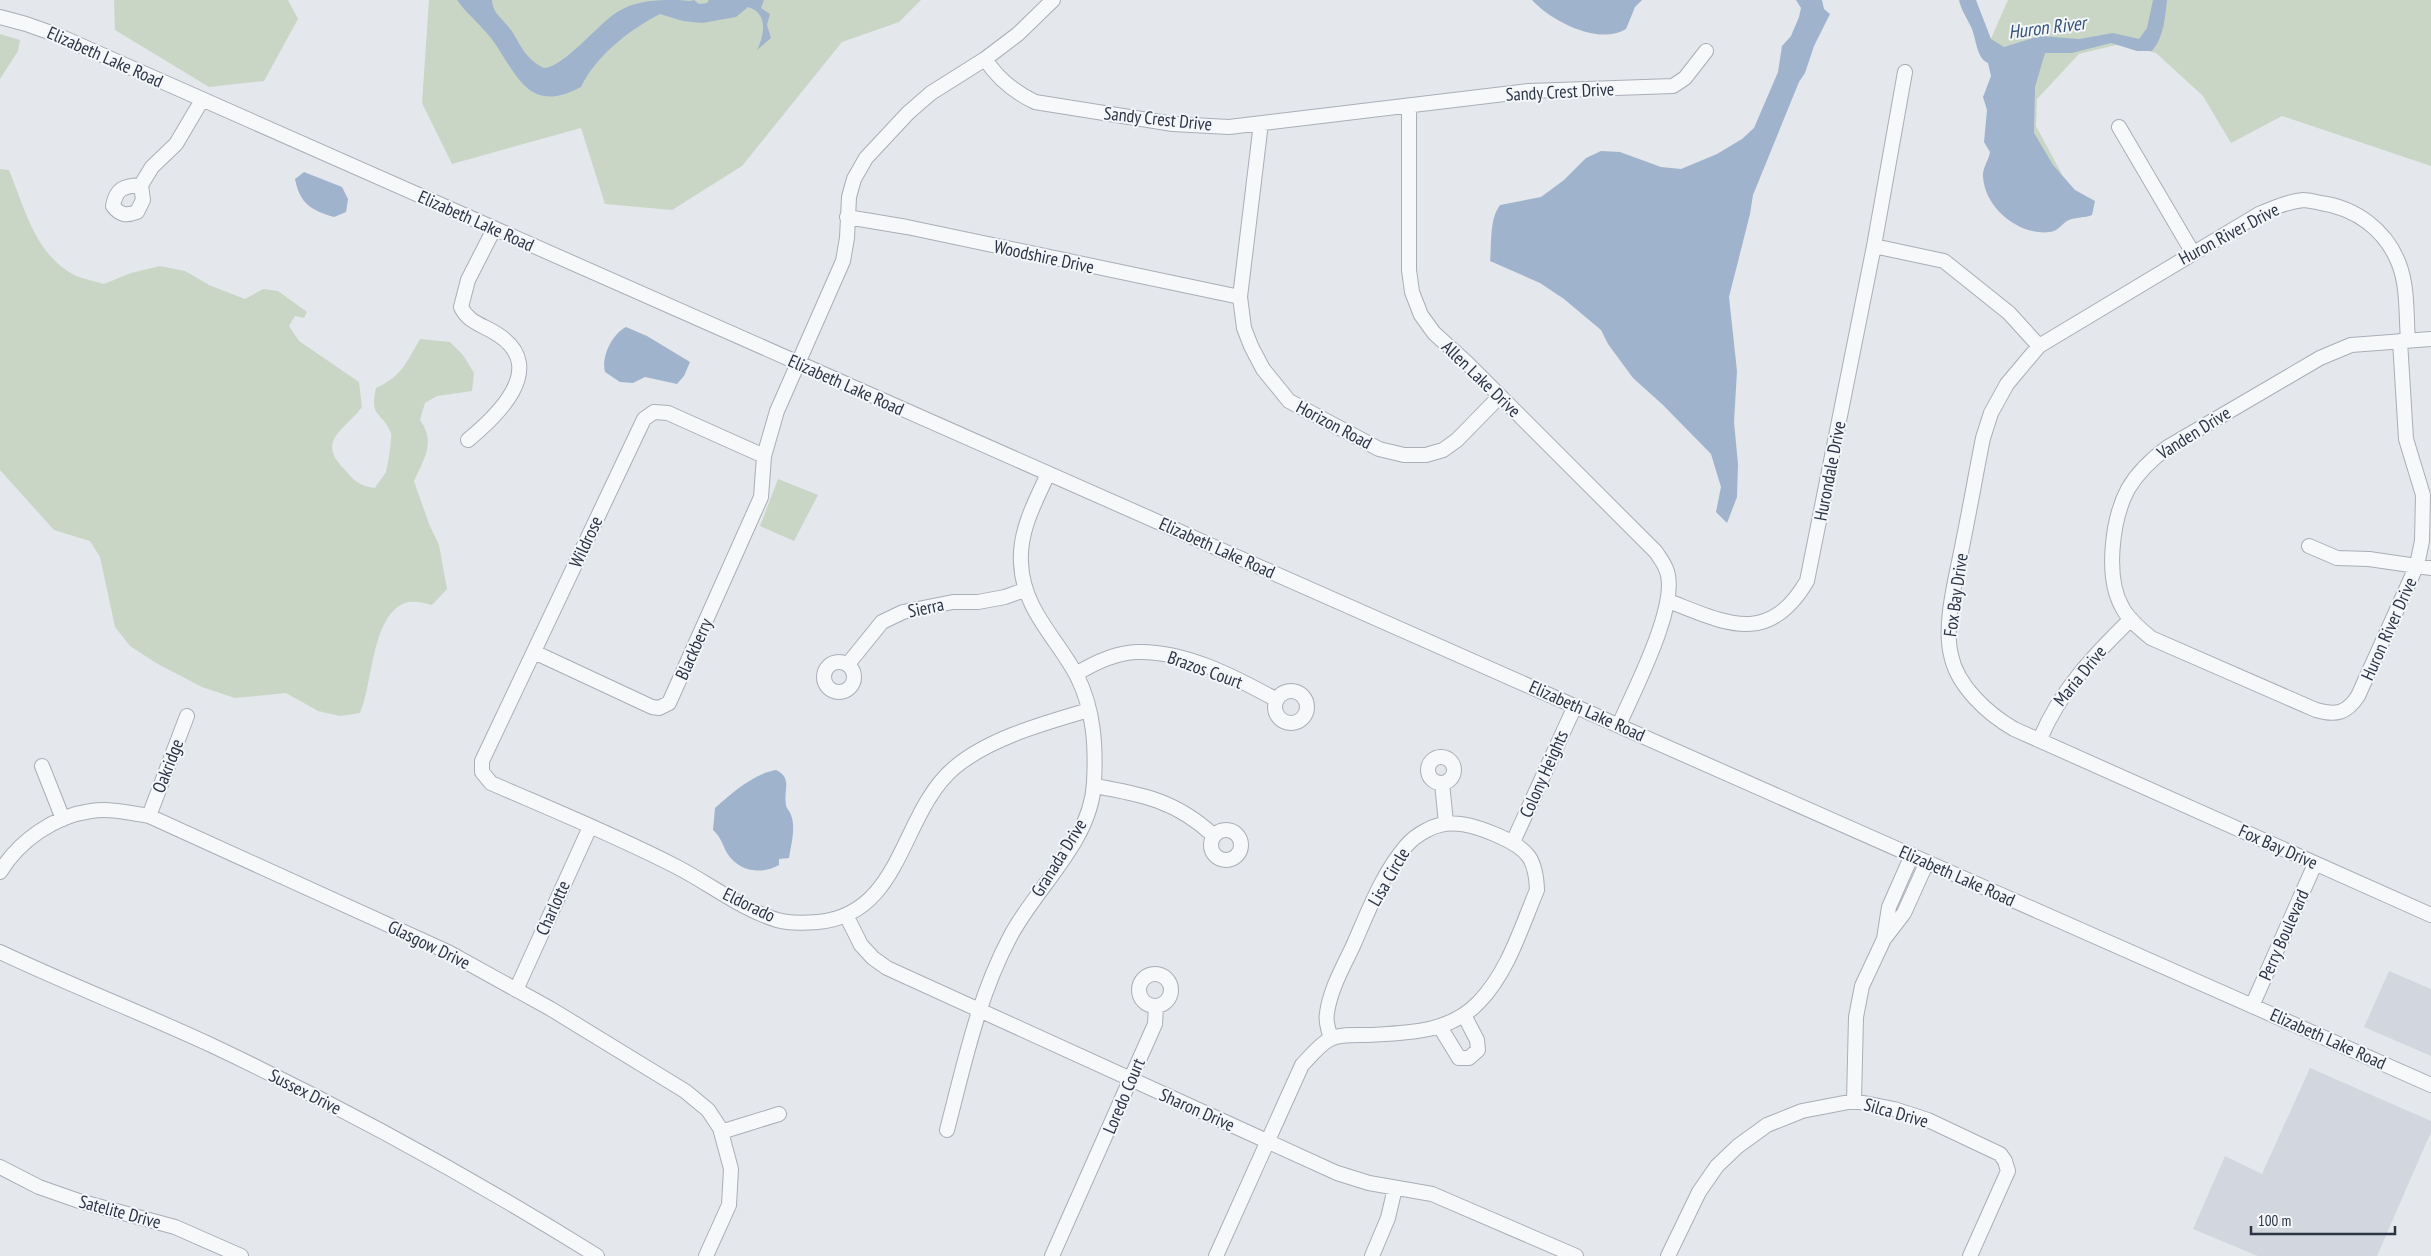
<svg xmlns="http://www.w3.org/2000/svg" width="2431" height="1256" viewBox="0 0 2431 1256" font-family="'PT Sans Narrow',sans-serif">
<style>
.built{fill:#d2d6de}
.green{fill:#c9d6c5}
.water{fill:#9fb4cc}
.lines{fill:none;stroke-linecap:round;stroke-linejoin:round}
.minor-casing{stroke:#a9aeb7;stroke-width:16}
.minor{stroke:#f7f8fa;stroke-width:14}
.labels{text-anchor:middle;stroke-width:4;stroke-linejoin:round;paint-order:stroke}
.street-label{font-size:18px;fill:#2b3445;stroke:#f4f6f9}
.water-label{font-size:19px;font-style:italic;fill:#34527a;stroke:#f4f6f9}
</style>
<rect width="100%" height="100%" fill="#e4e7ec"/>
<path class="built" d="M2389 971 2431 989V1056L2364 1027Z
M2310 1068 2431 1121V1132L2377 1256H2258L2193 1229 2225 1156 2262 1174Z"/>
<path class="green" d="M114 0H288L298 19 264 81 209 87 115 30Z
M429 0H921L899 22 842 42 742 166 672 210 605 204 581 128 452 164 422 103Z
M2008 0H2431V166L2282 116 2231 143 2203 96 2156 53 2120 44 2079 54 2037 99 2036 126 2073 195 2052 232 1990 41Z
M0 34 20 40 18 51 0 79Z
M0 169 9 170C25 209 35 254 74 275 83 279 95 281 104 284L131 273 160 266 185 271 209 285 245 299 263 289 278 291 307 312 304 318 295 316 289 326 299 341 359 382 362 407C346 429 316 440 343 468 355 481 357 485 375 488 378 483 383 477 386 472 388 466 392 438 391 433 382 411 369 418 376 388 401 377 407 362 420 339L450 342 463 355 474 373 472 391 437 396 425 403 420 420C436 442 424 459 414 481L429 524 439 545 447 589 432 605C424 603 413 600 405 603 371 616 373 685 360 713L340 716 318 711 286 693 235 698 202 687 156 663 130 646 115 627 100 557 90 541 54 530 0 470Z
M778 479 818 495 794 541 760 526Z"/>
<path class="water" d="M457 0H492C492 14 506 21 513 33 522 48 527 60 544 68 562 68 597 26 613 15 634 0 654 0 679 0 684 0 689 2 694 0L699 4 707 3 709 0H764L761 8 770 14 767 25 771 38 757 50C764 36 769 13 748 7L736 17 702 23 683 21 660 14C630 29 596 56 581 87 527 116 517 73 491 38 480 24 467 14 457 0Z
M1532 0H1642L1635 7 1626 29C1599 46 1551 21 1532 0Z
M1796 0H1822L1824 9 1830 14 1814 46 1805 73 1799 82 1753 195 1750 214 1729 297 1737 371 1734 422 1738 464 1737 497 1727 523 1716 512 1721 487 1711 454 1663 405 1633 378 1608 344 1601 330 1564 299 1540 283 1490 261C1492 244 1489 220 1500 205L1541 197 1564 180 1586 158 1601 151 1620 152 1661 167 1681 169 1717 154 1742 139 1754 128 1778 72 1782 46 1791 36 1799 17 1801 8Z
M1959 0H1976L1991 39 2004 47 2040 36 2079 39 2113 33 2139 39 2147 28 2153 0H2167C2165 18 2164 37 2152 51H2137L2111 43 2072 53H2045L2035 87 2034 133 2053 165 2075 190 2095 201 2092 215C2085 218 2076 217 2069 220 2062 223 2059 231 2050 232 2019 236 1985 208 1983 177 1982 168 1989 160 1990 152L1984 142 1987 110 1983 97 1991 76 1988 63C1975 57 1977 37 1970 25 1966 16 1961 10 1959 0Z
M304 172 342 187 348 199 346 212 334 217C311 210 300 204 295 179Z
M626 327 647 336 690 362 684 376 677 384 645 377 633 383 620 382 605 372C601 357 612 334 626 327Z
M776 770C793 778 783 790 786 805 786 808 790 811 791 815 796 828 791 845 789 858L779 859V865C761 875 739 872 727 853 722 844 721 837 713 830L715 808C732 793 753 774 776 770Z"/>
<g class="lines">
<g class="minor-casing">
<path id="minor" d="M0 17 26 24 57 35 2431 1085
M985 59C998 79 1014 92 1035 102L1173 124 1229 127 1529 91 1673 86 1685 78 1706 51
M1409 106V270L1412 292 1421 315 1434 333 1467 363 1656 552C1659 557 1664 563 1666 569 1681 602 1633 692 1619 725
M1261 123 1240 297 1244 328 1251 346 1263 369 1289 401 1379 449 1404 455H1426L1443 450 1457 440 1500 396
M2119 127 2193 253
M141 185 143 200 137 212C126 216 120 215 113 206 116 188 124 186 141 185L152 167 176 144 202 100
M847 217 907 227 1240 297
M1874 246 1944 261 2009 313 2039 346
M2408 340C2406 316 2408 287 2399 264 2386 230 2356 208 2321 203 2315 202 2309 200 2303 200 2287 202 2273 208 2259 214L2039 346 2007 384 1991 413 1983 438C1976 473 1970 508 1963 542 1957 575 1943 623 1951 655 1957 686 1988 714 2014 729L2431 915
M2400 341 2406 439 2423 495 2422 541 2417 565 2358 696C2347 713 2336 716 2316 710L2151 638C2140 629 2128 619 2122 607 2105 577 2112 519 2128 489 2138 472 2153 458 2168 447L2320 358 2351 345 2431 339
M468 440C497 416 547 369 500 336 485 325 469 324 461 307L468 280 494 229
M764 456 668 413 654 412 644 419 482 761V772L491 783C553 810 617 836 677 867 710 884 741 909 777 920 790 924 805 923 818 922 903 914 900 814 954 768 989 738 1045 723 1089 710
M2309 546 2337 558 2369 559 2431 568
M1668 601C1726 623 1768 647 1807 581L1874 246 1905 72
M534 652 652 707 659 708 669 703 761 497 764 456 777 411 843 261 847 238 849 197 854 179 866 158 908 113 931 93 985 59 1018 34 1053 0
M824 677a15 15 0 1 1 30 0a15 15 0 1 1-30 0Z
M848 664 882 622 903 612 953 602H978L1005 597 1024 590
M1076 674C1094 663 1114 653 1136 652 1184 650 1235 677 1277 700
M1275 707a16 16 0 1 1 32 0a16 16 0 1 1-32 0Z
M2040 739C2060 691 2094 655 2131 619
M1428 770a13 13 0 1 1 26 0a13 13 0 1 1-26 0Z
M42 766 63 819
M1442 783 1446 823
M1094 786C1142 794 1177 801 1214 836
M149 816 187 716
M1211 845a15 15 0 1 1 30 0a15 15 0 1 1-30 0Z
M1513 842 1575 706
M0 872C19 841 54 816 91 811 110 808 130 813 149 816L448 952 551 1009 685 1091 708 1110 720 1128 731 1169 729 1205 706 1256
M847 917 861 945 873 958 887 968 1337 1173 1369 1183 1432 1194 1576 1256
M1884 939 1889 907 1912 855
M0 952C70 985 142 1013 211 1045 344 1108 472 1178 597 1256
M1139 990a16 16 0 1 1 32 0a16 16 0 1 1-32 0Z
M516 990 590 827
M2252 1006 2315 864
M1440 1027 1459 1058H1469L1478 1050 1477 1040 1464 1015
M1854 1101 1856 1017 1862 986 1884 939 1904 913 1927 862
M947 1130C964 1065 978 997 1010 937 1036 887 1091 842 1094 783 1096 746 1094 710 1077 676 1057 638 1023 610 1021 563 1019 531 1035 502 1048 474
M721 1132 779 1114
M0 1167 39 1187 79 1201 175 1227 241 1256
M1052 1256 1155 1024 1156 1006
M1216 1256 1302 1065C1310 1057 1319 1045 1330 1039 1340 1034 1357 1035 1368 1035 1407 1033 1450 1033 1479 1002 1508 972 1521 928 1537 890 1536 859 1528 849 1499 836 1476 826 1451 817 1427 830 1419 834 1412 839 1406 846 1382 874 1368 912 1353 946 1343 967 1330 990 1327 1013 1325 1022 1329 1031 1331 1039
M1372 1256 1388 1218 1395 1188
M1668 1256 1699 1192 1717 1166 1738 1146 1767 1125 1802 1111 1854 1101 1894 1109 1928 1120 2000 1154 2005 1161 2008 1171 1970 1256"/>
</g>
<use href="#minor" class="minor"/>
</g>
<g class="labels">
<g class="street-label">
<text transform="translate(105 57) rotate(24)" y="6">Elizabeth Lake Road</text>
<text transform="translate(1560 92) rotate(-3)" y="6">Sandy Crest Drive</text>
<text transform="translate(1158 119) rotate(6)" y="6">Sandy Crest Drive</text>
<text transform="translate(476 221) rotate(24)" y="6">Elizabeth Lake Road</text>
<text transform="translate(2229 234) rotate(-28)" y="6">Huron River Drive</text>
<text transform="translate(1044 257) rotate(12)" y="6">Woodshire Drive</text>
<text transform="translate(1481 379) rotate(44)" y="6">Allen Lake Drive</text>
<text transform="translate(846 385) rotate(24)" y="6">Elizabeth Lake Road</text>
<text transform="translate(1334 425) rotate(28)" y="6">Horizon Road</text>
<text transform="translate(2194 433) rotate(-32)" y="6">Vanden Drive</text>
<text transform="translate(1830 471) rotate(-79)" y="6">Hurondale Drive</text>
<text transform="translate(586 542) rotate(-65)" y="6">Wildrose</text>
<text transform="translate(1217 548) rotate(24)" y="6">Elizabeth Lake Road</text>
<text transform="translate(1956 595) rotate(-82)" y="6">Fox Bay Drive</text>
<text transform="translate(926 608) rotate(-12)" y="6">Sierra</text>
<text transform="translate(2389 629) rotate(-66)" y="6">Huron River Drive</text>
<text transform="translate(694 649) rotate(-66)" y="6">Blackberry</text>
<text transform="translate(1205 670) rotate(20)" y="6">Brazos Court</text>
<text transform="translate(2080 676) rotate(-51)" y="6">Maria Drive</text>
<text transform="translate(1587 711) rotate(24)" y="6">Elizabeth Lake Road</text>
<text transform="translate(168 766) rotate(-69)" y="6">Oakridge</text>
<text transform="translate(1544 774) rotate(-66)" y="6">Colony Heights</text>
<text transform="translate(2278 847) rotate(24)" y="6">Fox Bay Drive</text>
<text transform="translate(1059 858) rotate(-58)" y="6">Granada Drive</text>
<text transform="translate(1957 876) rotate(24)" y="6">Elizabeth Lake Road</text>
<text transform="translate(1389 877) rotate(-60)" y="6">Lisa Circle</text>
<text transform="translate(749 905) rotate(26)" y="6">Eldorado</text>
<text transform="translate(553 908) rotate(-66)" y="6">Charlotte</text>
<text transform="translate(2284 935) rotate(-66)" y="6">Perry Boulevard</text>
<text transform="translate(429 945) rotate(26)" y="6">Glasgow Drive</text>
<text transform="translate(2328 1039) rotate(24)" y="6">Elizabeth Lake Road</text>
<text transform="translate(305 1092) rotate(27)" y="6">Sussex Drive</text>
<text transform="translate(1124 1096) rotate(-67)" y="6">Loredo Court</text>
<text transform="translate(1197 1110) rotate(24)" y="6">Sharon Drive</text>
<text transform="translate(1896 1113) rotate(16)" y="6">Silca Drive</text>
<text transform="translate(120 1212) rotate(15)" y="6">Satelite Drive</text>
</g>
<g class="water-label">
<text transform="translate(2047 27) rotate(-7)" y="7">Huron River</text>
</g>
</g>
<path d="M2251 1226v8h144v-8" fill="none" stroke="#2b3445" stroke-width="2.5"/>
<text x="2258" y="1226" font-size="15" fill="#2b3445" stroke="#f4f6f9" stroke-width="4" paint-order="stroke">100 m</text>
</svg>
